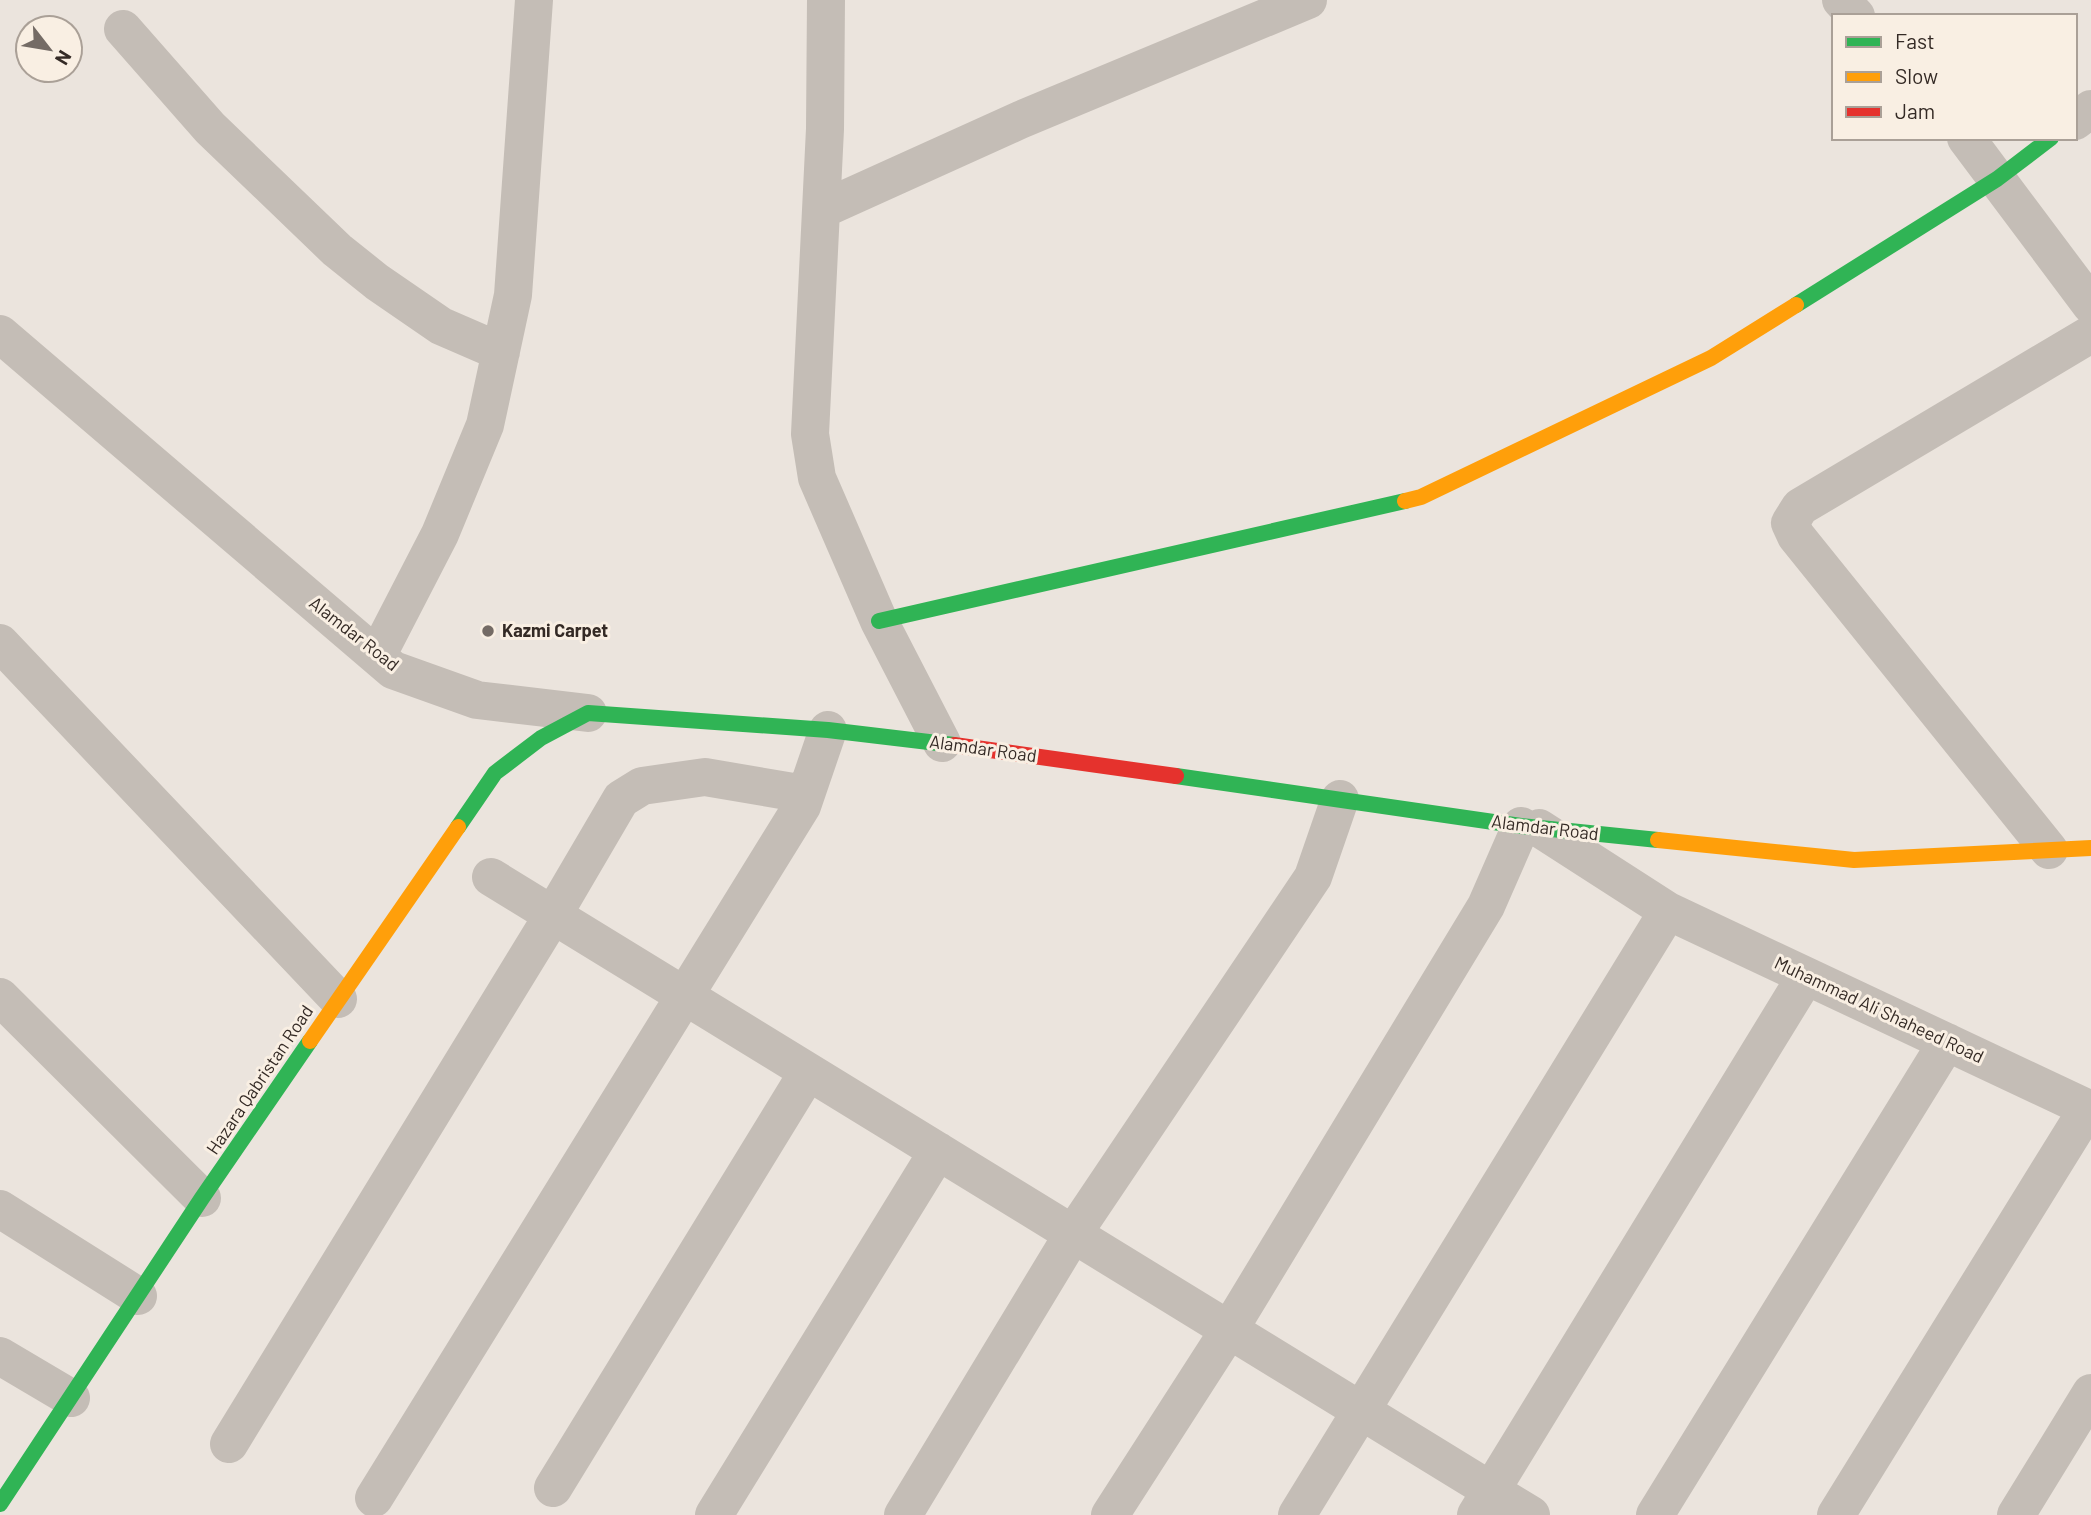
<svg xmlns="http://www.w3.org/2000/svg" width="2091" height="1515" viewBox="0 0 2091 1515" font-family="Barlow,sans-serif">
<style>
.lines{fill:none;stroke-linecap:round;stroke-linejoin:round}
.street{stroke:#c4bdb6;stroke-width:38}
.fast{stroke:#30b455;stroke-width:16}
.slow{stroke:#ff9f0a;stroke-width:16}
.jam{stroke:#e5322d;stroke-width:16}
.poi-dot{fill:#746b65;stroke:#f9efe3;stroke-width:2.5}
.labels{text-anchor:middle;stroke-width:6;stroke-linejoin:round;paint-order:stroke}
.poi-label{font-size:18px;font-weight:bold;fill:#342a25;stroke:#f9efe3;text-anchor:start}
.street-label{font-size:18px;fill:#342a25;stroke:#f9efe3}
</style>
<rect width="100%" height="100%" fill="#ebe4dd"/>
<g class="lines">
<path class="street" d="M826 0 825 129 810 434 817 478 879 621 942 743
M1841 0 1856 16
M123 29 210 128 337 250 377 282 441 326 501 352
M2075 121 2091 109
M1966 138 2091 305
M821 210 1020 120 1308 0
M0 334 393 670 477 700 588 713
M0 643 338 999
M377 656 440 534 485 425 513 295 534 0
M1539 828 1668 911 2091 1110
M2049 850 1796 536 1790 523 1800 507 2091 334
M491 877 1531 1515
M0 997 202 1198
M0 1209 138 1296
M0 1356 71 1398
M229 1444 553 915 621 799 642 786 705 777 805 794
M553 1488 808 1072
M374 1498 802 806 828 730
M714 1515 938 1151
M903 1515 1073 1234 1313 877 1340 799
M1110 1515 1229 1330 1486 906 1521 826
M1297 1515 1668 911
M1476 1515 1806 976
M1655 1515 1947 1042
M1836 1515 2088 1108
M2016 1515 2091 1393"/>
<path class="fast" d="M1796 305 1997 179 2051 138
M879 621 1405 501
M1176 776 1521 826 1658 840
M458 827 495 773 541 738 588 713 828 730 954 745
M0 1504 202 1198 310 1041"/>
<path class="slow" d="M1405 501 1421 497 1711 358 1796 305
M1658 840 1854 860 2091 848
M310 1041 458 827"/>
<path class="jam" d="M954 745 1176 776"/>
</g>
<circle class="poi-dot" cx="488" cy="631" r="7"/>
<g class="labels">
<g class="poi-label">
<text x="502" y="637">Kazmi Carpet</text>
</g>
<g class="street-label">
<text transform="translate(354 634) rotate(38)" y="6">Alamdar Road</text>
<text transform="translate(983 749) rotate(8)" y="6">Alamdar Road</text>
<text transform="translate(1545 828) rotate(7)" y="6">Alamdar Road</text>
<text transform="translate(1879 1010) rotate(25)" y="6">Muhammad Ali Shaheed Road</text>
<text transform="translate(260 1080) rotate(-56)" y="6">Hazara Qabristan Road</text>
</g>
</g>
<rect x="1832" y="14" width="245" height="126" fill="#f9efe3" stroke="#aaa097" stroke-width="2"/>
<rect x="1846" y="37" width="35" height="10" fill="#30b455" stroke="#aaa097" stroke-width="2"/>
<text x="1895" y="49" font-size="21" fill="#342a25">Fast</text>
<rect x="1846" y="72" width="35" height="10" fill="#ff9f0a" stroke="#aaa097" stroke-width="2"/>
<text x="1895" y="84" font-size="21" fill="#342a25">Slow</text>
<rect x="1846" y="107" width="35" height="10" fill="#e5322d" stroke="#aaa097" stroke-width="2"/>
<text x="1895" y="119" font-size="21" fill="#342a25">Jam</text>
<g transform="translate(49 49) rotate(121)"><circle r="33" fill="#f9efe3" stroke="#aaa097" stroke-width="2"/>
<path d="M0-5L12 26L0 18L-12 26Z" fill="#746b65"/>
<text y="-10" font-size="19" font-weight="bold" text-anchor="middle" fill="#342a25">N</text>
</g>
</svg>
